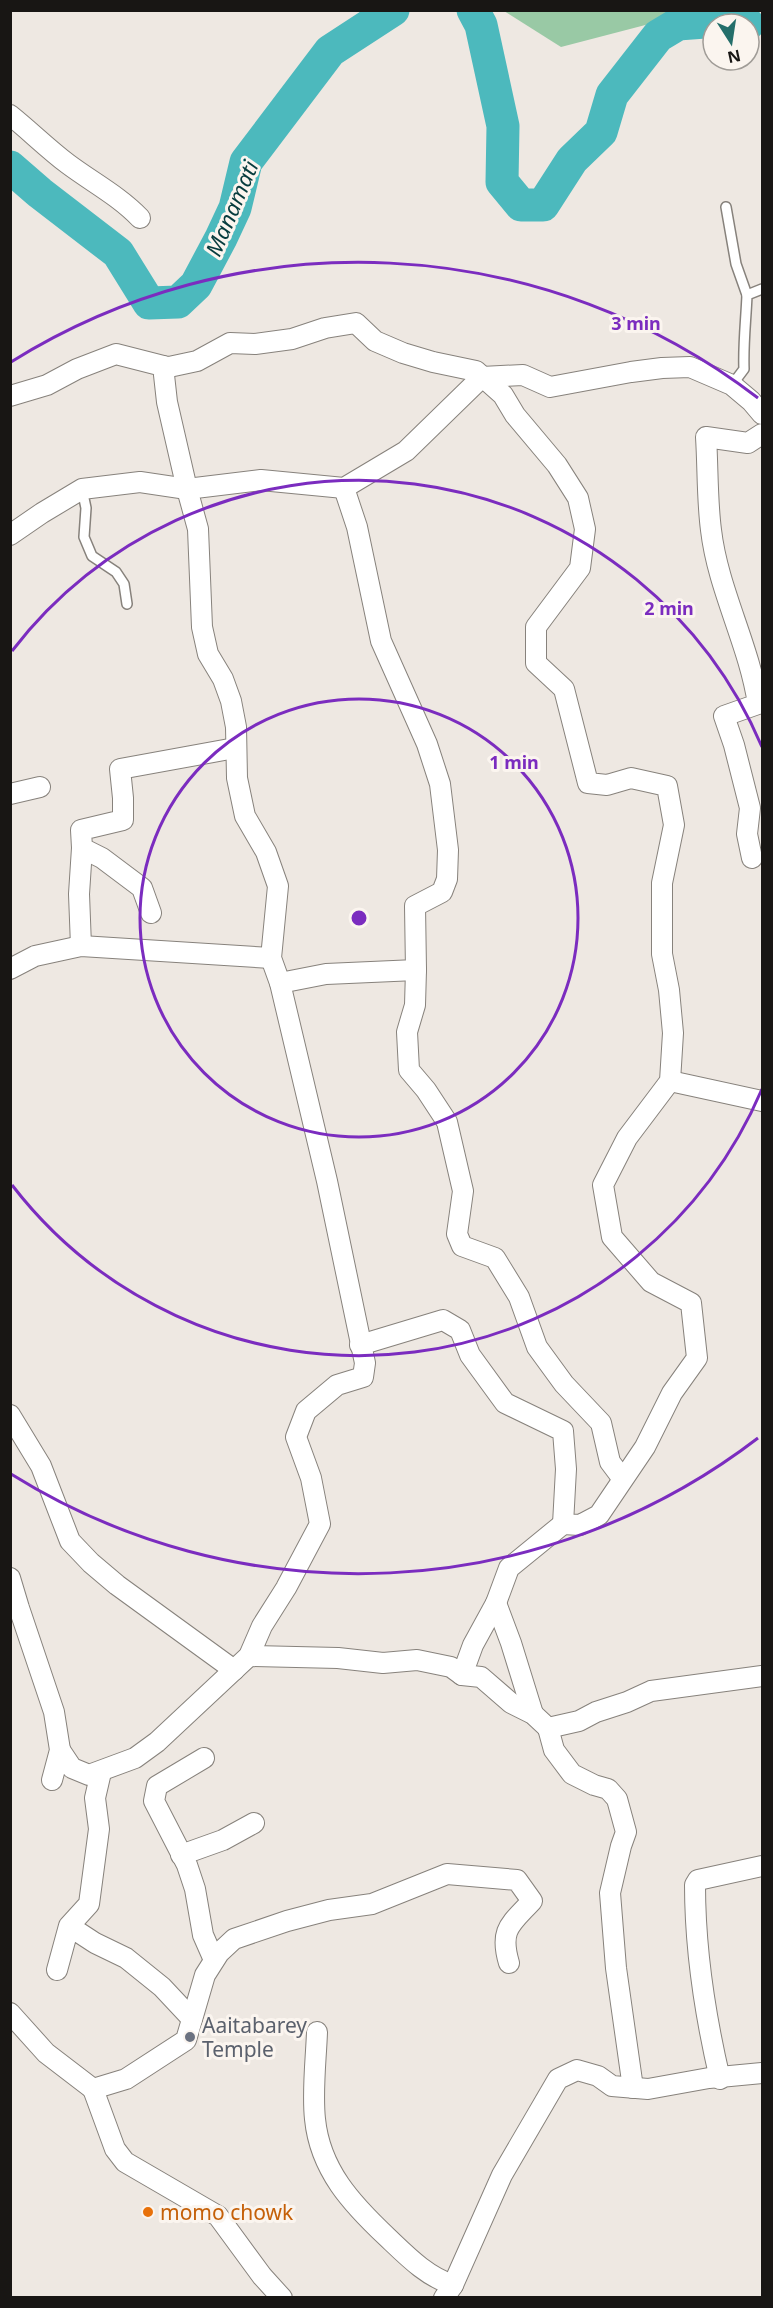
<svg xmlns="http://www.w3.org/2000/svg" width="773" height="2308" font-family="'Noto Sans',sans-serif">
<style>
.green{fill:#99c9a5}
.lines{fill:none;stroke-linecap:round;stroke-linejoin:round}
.river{stroke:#4cb9bd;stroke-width:33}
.service-casing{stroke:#87827c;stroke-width:12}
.minor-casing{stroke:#87827c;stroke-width:22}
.service{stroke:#fff;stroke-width:9}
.minor{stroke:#fff;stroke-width:20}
.ring{fill:none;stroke:#7b2cbf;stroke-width:3}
.worship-dot{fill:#6b7280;stroke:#fbf5ef;stroke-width:2}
.food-dot{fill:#e8710a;stroke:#fbf5ef;stroke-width:2}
.labels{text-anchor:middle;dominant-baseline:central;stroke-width:6;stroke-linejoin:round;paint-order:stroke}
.worship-label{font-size:21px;fill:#5b616d;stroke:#fbf5ef;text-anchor:start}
.food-label{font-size:21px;fill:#c56008;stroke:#fbf5ef;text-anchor:start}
.water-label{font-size:22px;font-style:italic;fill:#073c3e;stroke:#fbf5ef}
.centre{fill:#7b2cbf;stroke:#fbf5ef;stroke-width:3}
.ring-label{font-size:18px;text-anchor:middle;font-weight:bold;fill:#7b2cbf;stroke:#fbf5ef;stroke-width:6;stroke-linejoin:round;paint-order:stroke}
</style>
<rect width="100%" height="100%" fill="#eee8e2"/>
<!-- green -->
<polygon class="green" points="504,11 693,11 653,23 561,47"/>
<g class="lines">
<!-- river -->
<g class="river">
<polyline points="473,10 481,25 503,126 502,182 521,205 543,205 572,160 601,132 612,95 658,36 678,24 705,22 748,24"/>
<polyline points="10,167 40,193 118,253 149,303 178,302 196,285 221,238 235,208 246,162 330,51 393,10"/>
</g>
<!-- service casing -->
<g class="service-casing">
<g id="service">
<polyline points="726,207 736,264 747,295"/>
<path d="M732 385 744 369C743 344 746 320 747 295L762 289"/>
<polyline points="82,489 86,508 84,537 92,556 116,572 124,584 127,604"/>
</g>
</g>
<!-- minor casing -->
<g class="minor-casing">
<g id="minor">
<path d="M10 115C30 131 48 149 68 164 92 182 119 196 140 218"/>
<polyline points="163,366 169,367 197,361 230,343 255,344 292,339 325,328 356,323 375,341 403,353 433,362 476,371 503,395 515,415 557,465 578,498 585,529 580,568 536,627 536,663 564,689 588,783 607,785 631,778 667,786 674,825 662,883 662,954 669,990 673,1033 670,1081 627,1138 603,1185 612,1237 651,1282 691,1303 697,1358 672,1393 645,1447 599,1515 580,1525 563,1524 566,1469 563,1431 505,1403 470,1355 460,1330 443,1320 360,1345"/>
<polyline points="10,396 47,385 77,369 116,354 163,366 167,402 187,489 198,529 202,627 208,654 223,679 231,701 236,727 237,778 245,816 266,852 278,886 271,958 280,983 327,1181 365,1363 363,1377 337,1385 306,1411 296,1437 311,1478 320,1524 286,1588 262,1626 249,1656 157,1742 135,1758 89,1775 72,1768 60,1750"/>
<polyline points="10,535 42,513 82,489 140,482 187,489 261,480 344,488 406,451 482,377 523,375 550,387 631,372 662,368 690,367 732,385 751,401 762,414"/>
<polyline points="10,794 40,787"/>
<path d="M752 858 747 834 750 808 734 745 724 716 758 704C749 644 718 590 711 530 707 499 708 468 706 437L748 443 762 434"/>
<polyline points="151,913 142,888 102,858 82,848 81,830 123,820 123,798 120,769 235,748"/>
<polyline points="81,946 79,894 82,848"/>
<polyline points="10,969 35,956 81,946 271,958"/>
<polyline points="416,970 415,1005 407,1032 409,1070 426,1090 447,1122 463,1191 457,1234 462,1246 495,1258 519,1297 537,1347 564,1384 601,1423 610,1462 622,1478"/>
<polyline points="280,983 326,974 416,970 415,906 442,892 447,879 448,850 440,784 427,744 381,641 357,527 344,488"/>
<polyline points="670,1081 762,1101"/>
<polyline points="10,1415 41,1466 70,1541 91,1563 117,1585 234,1670"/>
<polyline points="10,1578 19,1608 54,1712 60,1750 52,1780"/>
<polyline points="496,1603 511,1643 533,1714"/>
<polyline points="249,1656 338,1658 383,1663 417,1660 451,1667 462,1675 481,1677 511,1703 533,1714 548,1728 579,1721 596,1712 627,1702 651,1691 762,1676"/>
<polyline points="462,1675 473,1645 496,1603 509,1568 563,1524"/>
<polyline points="548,1728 554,1750 572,1774 594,1785 608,1789 617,1799 626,1832 621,1846 610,1893 616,1968 633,2088"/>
<polyline points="204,1758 157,1786 154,1801 187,1865 195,1889 203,1935 214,1960"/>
<polyline points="101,1772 95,1798 99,1829 89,1904 69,1926 57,1970 69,1926 95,1943 126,1958 162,1987 192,2019"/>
<polyline points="181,1855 223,1840 254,1823"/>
<path d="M10 2013 46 2053 93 2089 126 2079 186 2040 205 1975 219 1953 234 1939 287 1921 329 1910 372 1904 447 1874 517 1880 532 1901C511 1924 499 1929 509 1963"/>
<path d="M317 2032C316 2060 312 2091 315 2119 320 2170 352 2204 387 2237 407 2256 426 2276 453 2285"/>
<path d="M720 2079C705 2015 695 1951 695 1885L698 1880 762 1866"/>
<polyline points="93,2089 115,2149 125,2162 218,2216 262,2276 282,2298"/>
<polyline points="444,2298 453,2285 502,2175 558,2079 577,2070 598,2076 612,2086 648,2089 709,2078 762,2073"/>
</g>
</g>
<!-- service -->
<use href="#service" class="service"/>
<!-- minor -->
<use href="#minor" class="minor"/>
</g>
<!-- distance rings -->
<g class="ring">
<circle cx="359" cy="918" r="219"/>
<path d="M762 1089A438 438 0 0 1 12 1185M12 651A438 438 0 0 1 762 747"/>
<path d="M758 1438A656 656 0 0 1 11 1474M11 362A656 656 0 0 1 758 398"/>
</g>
<!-- markers -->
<circle class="worship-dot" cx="190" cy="2037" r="6"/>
<circle class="food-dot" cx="148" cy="2212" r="6"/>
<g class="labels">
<!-- worship labels -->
<g class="worship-label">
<text x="202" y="2025">Aaitabarey<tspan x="202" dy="24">Temple</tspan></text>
</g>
<!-- food labels -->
<g class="food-label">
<text x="160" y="2212">momo chowk</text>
</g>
<!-- water labels -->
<g class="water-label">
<text transform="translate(231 208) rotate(-67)">Manamati</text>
</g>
</g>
<circle cx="359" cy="918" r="9" class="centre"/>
<g class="ring-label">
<text x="636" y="330">3 min</text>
<text x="669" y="615">2 min</text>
<text x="514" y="769">1 min</text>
</g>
<!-- border -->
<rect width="773" height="2308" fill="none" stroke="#181614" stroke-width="24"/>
<!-- north arrow -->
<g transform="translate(731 42) rotate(168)"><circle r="28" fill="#fbf5ef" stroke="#a09c97" stroke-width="1.5"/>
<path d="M0-4.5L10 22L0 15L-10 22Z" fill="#246e6a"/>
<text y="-9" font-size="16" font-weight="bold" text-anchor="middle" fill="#181614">N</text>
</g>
</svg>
